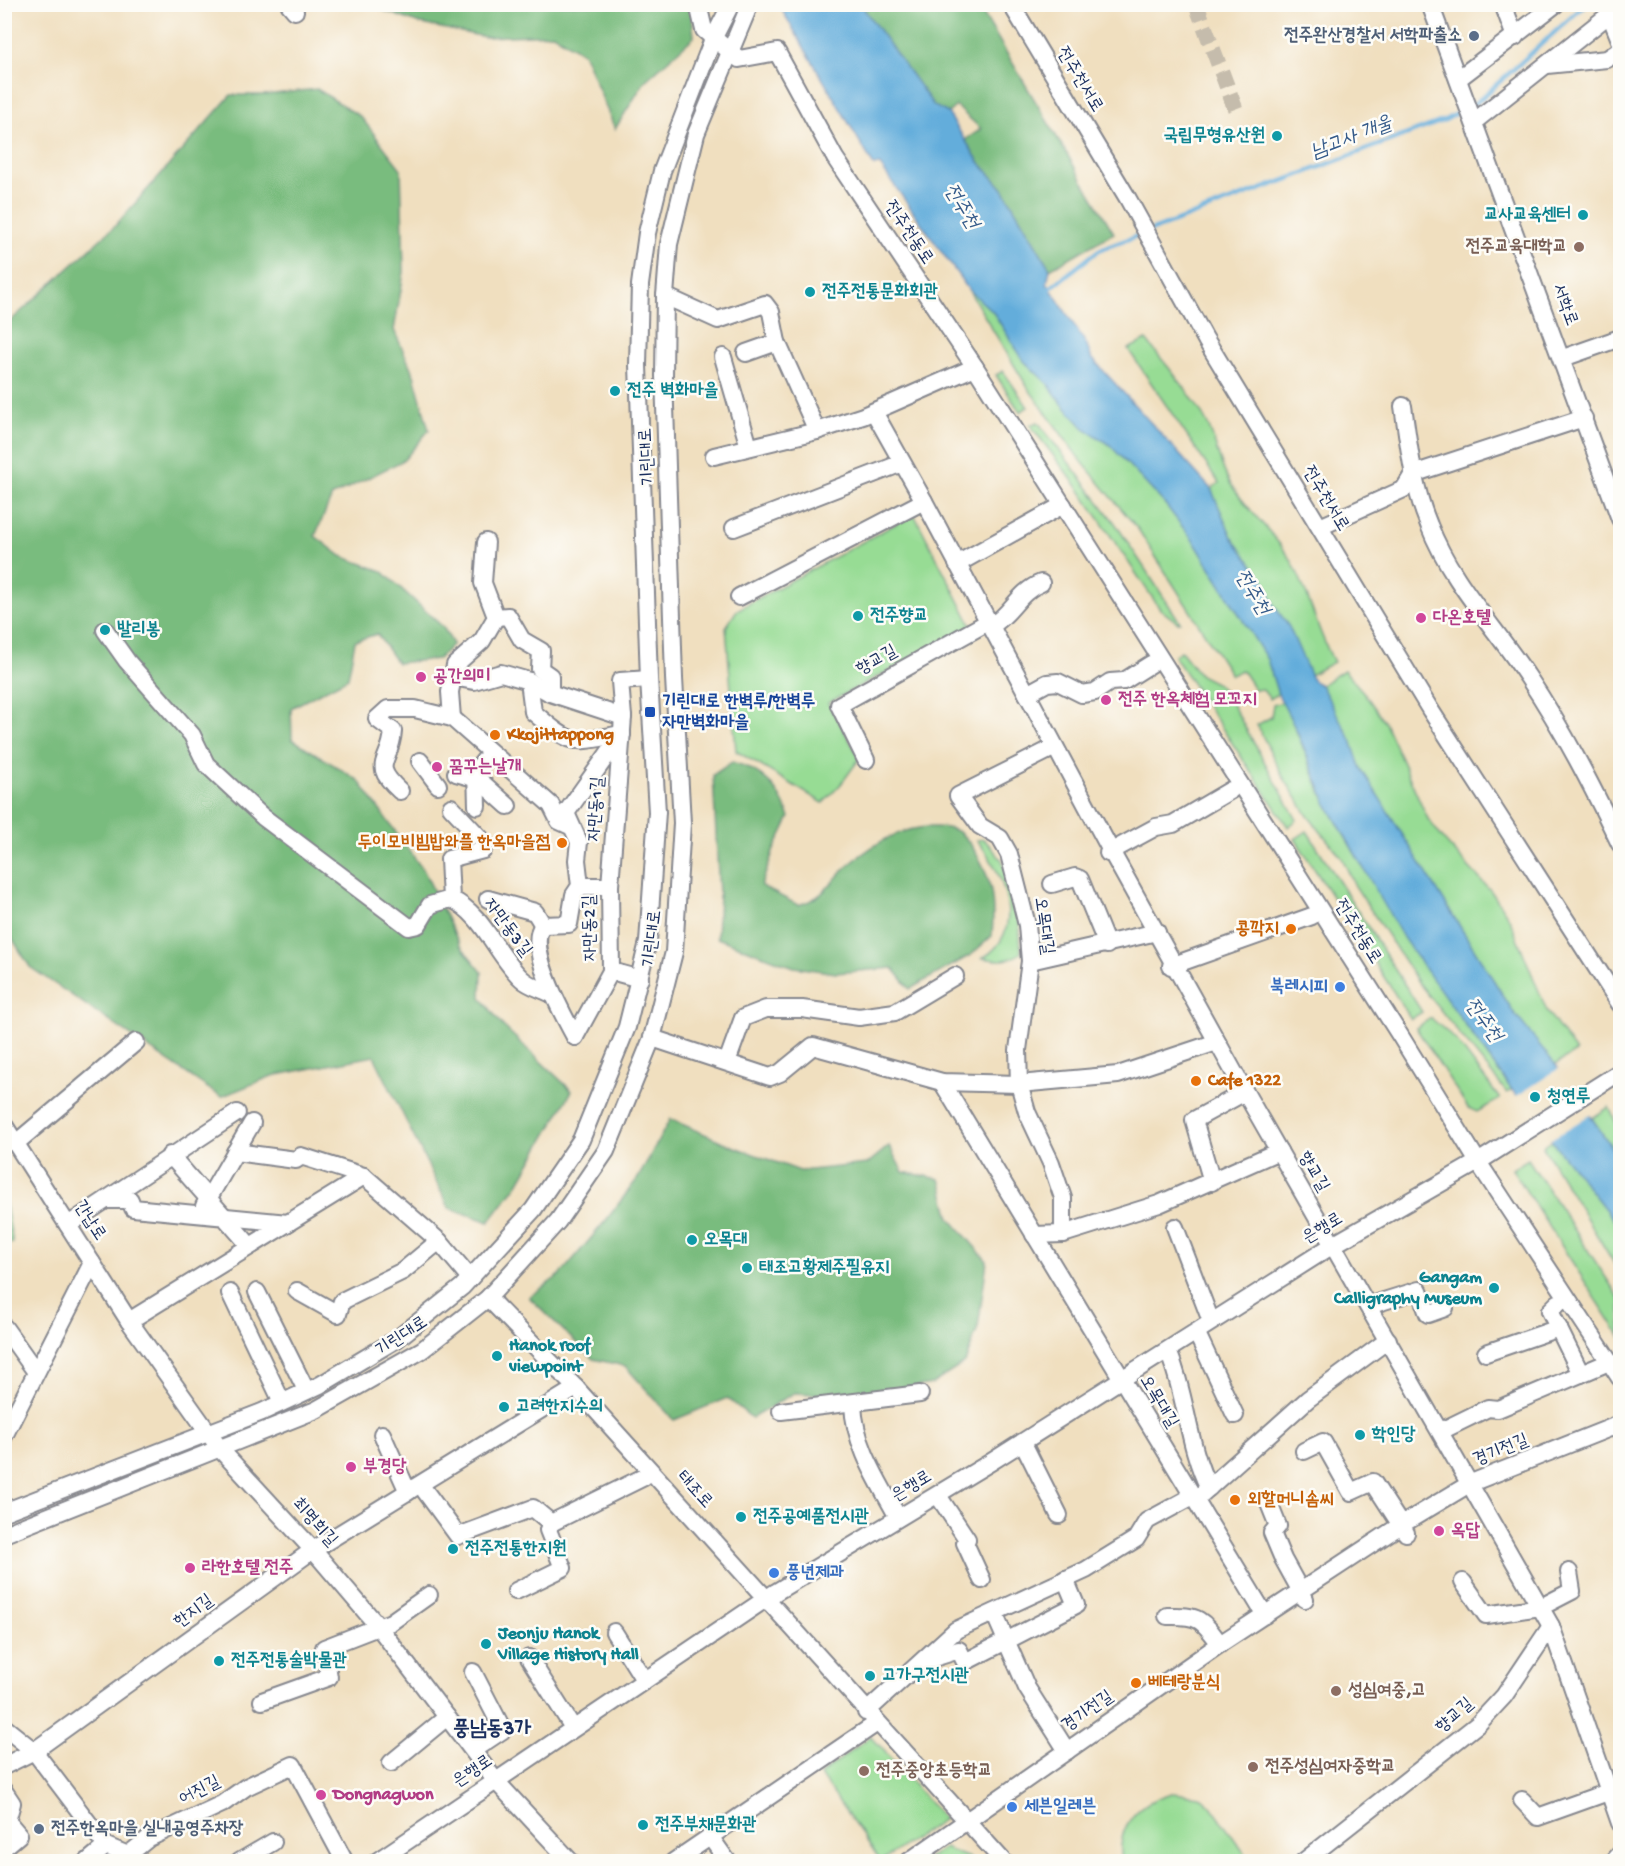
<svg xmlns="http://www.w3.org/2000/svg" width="1625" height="1866" font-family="'Gochi Hand','Poor Story',sans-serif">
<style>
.green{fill:#97dc94;stroke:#598679;stroke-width:1.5}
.forest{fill:#79bc7e;stroke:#4a766e;stroke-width:1.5}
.water{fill:#64addb;stroke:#406e9c;stroke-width:1.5}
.pier{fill:#f0dfbf}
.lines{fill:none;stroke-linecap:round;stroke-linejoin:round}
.stream{stroke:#64addb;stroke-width:4.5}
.minor-tunnel{stroke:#c5bcac;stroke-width:16;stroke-dasharray:16 8;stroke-linecap:butt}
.minor-casing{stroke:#86878e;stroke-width:20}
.minor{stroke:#fff;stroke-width:16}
.service-dot{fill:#5c6f8a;stroke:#fdfcf7;stroke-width:2}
.culture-dot{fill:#0f9aa8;stroke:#fdfcf7;stroke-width:2}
.education-dot{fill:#8d6e63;stroke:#fdfcf7;stroke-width:2}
.hotel-dot{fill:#d1479c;stroke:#fdfcf7;stroke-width:2}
.transit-dot{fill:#1a4fb4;stroke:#fdfcf7;stroke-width:2}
.food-dot{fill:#e8710a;stroke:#fdfcf7;stroke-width:2}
.shop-dot{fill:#3f7fe0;stroke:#fdfcf7;stroke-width:2}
.labels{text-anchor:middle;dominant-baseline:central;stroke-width:5;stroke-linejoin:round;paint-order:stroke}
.service-label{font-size:18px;font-weight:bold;fill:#4e5e75;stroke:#fdfcf7;text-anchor:end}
.street-label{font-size:18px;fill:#1b2f5e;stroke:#fdfcf7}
.culture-label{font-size:18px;font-weight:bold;fill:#0d838f;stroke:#fdfcf7;text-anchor:start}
.education-label{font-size:18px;font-weight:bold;fill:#785e54;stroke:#fdfcf7;text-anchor:start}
.hotel-label{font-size:18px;font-weight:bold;fill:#b23c85;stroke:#fdfcf7;text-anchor:start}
.transit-label{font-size:18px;font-weight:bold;fill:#164399;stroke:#fdfcf7;text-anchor:start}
.food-label{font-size:18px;font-weight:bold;fill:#c56008;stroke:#fdfcf7;text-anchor:start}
.shop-label{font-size:18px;font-weight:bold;fill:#366cbe;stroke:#fdfcf7;text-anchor:start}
.water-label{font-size:20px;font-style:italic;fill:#355b8a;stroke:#fdfcf7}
.quarter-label{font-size:21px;font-weight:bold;fill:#1b2f5e;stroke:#fdfcf7}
</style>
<rect width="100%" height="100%" fill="#fdfcf7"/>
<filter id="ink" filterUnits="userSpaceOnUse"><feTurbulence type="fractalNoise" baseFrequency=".0167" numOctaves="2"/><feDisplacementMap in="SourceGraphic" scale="12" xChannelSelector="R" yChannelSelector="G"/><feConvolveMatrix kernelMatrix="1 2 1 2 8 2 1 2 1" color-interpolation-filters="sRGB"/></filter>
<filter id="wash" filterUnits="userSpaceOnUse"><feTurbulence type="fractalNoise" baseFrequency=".008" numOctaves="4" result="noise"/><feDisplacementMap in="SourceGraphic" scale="24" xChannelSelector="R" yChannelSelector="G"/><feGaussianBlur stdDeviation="1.35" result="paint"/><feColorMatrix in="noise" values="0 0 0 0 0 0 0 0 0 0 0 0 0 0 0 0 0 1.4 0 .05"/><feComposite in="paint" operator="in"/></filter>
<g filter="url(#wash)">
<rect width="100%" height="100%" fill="#f0dfbf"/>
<!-- green -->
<g class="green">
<polygon points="968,289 993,312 1024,361 1048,384 1064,406 1084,428 1110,445 1165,504 1195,543 1267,659 1278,694 1270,699 1262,689 1255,690 1242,670 1231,675 1138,529 1078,457 1028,388"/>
<path d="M1146 340C1167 366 1190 391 1206 421 1216 439 1218 462 1229 481 1246 510 1274 532 1291 560 1309 592 1316 629 1334 662L1310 675 1289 627 1274 605 1265 582 1232 537 1211 489 1219 483 1128 349Z"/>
<polygon points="1003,371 1028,407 1020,412 996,375"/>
<polygon points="1038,422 1115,523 1180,622 1177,622 1160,609 1079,489 1030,425"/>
<polygon points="914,514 972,626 828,703 860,758 841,784 823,803 736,751 726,627 737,610"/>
<polygon points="1181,651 1200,675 1218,684 1227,695 1297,820 1288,827 1174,656"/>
<polygon points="1344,670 1365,694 1385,723 1428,819 1444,840 1491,891 1509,918 1547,1011 1576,1052 1555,1065 1514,1013 1360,767 1351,740 1321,685"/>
<path d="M1282 702C1302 736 1311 776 1330 810 1384 909 1446 1000 1512 1090L1507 1093 1418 982 1355 886 1342 858 1308 816 1282 775 1257 725 1271 717 1273 705Z"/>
<polygon points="1307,831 1422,1012 1411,1019 1295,839"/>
<path d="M984 839 1002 860 1019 915 1021 953C1008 962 998 961 983 958 1028 930 1003 873 977 840Z"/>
<polygon points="1431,1018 1455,1039 1500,1099 1477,1112 1468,1108 1416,1028"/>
<polygon points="1609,1107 1620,1132 1620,1160 1592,1118"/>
<polygon points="1552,1141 1620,1228 1620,1273 1543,1147"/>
<polygon points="1528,1159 1620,1299 1620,1336 1512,1169"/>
<polygon points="4,1195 13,1243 5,1244 4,1244"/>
<polygon points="871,1736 944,1819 881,1861 820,1775"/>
<path d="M1172 1793 1200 1796 1211 1806 1250 1861H1122C1116 1826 1138 1802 1172 1793Z"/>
<polygon points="944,1848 969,1858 972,1861 925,1861"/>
</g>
<!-- forest -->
<g class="forest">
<polygon points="369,5 691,5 694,37 645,81 615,129 584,54 553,34 485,37 417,23"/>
<polygon points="861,5 978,5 1114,233 1050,269 1003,189 979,162 965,140 981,129 956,106 948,113 934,106"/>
<polygon points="317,89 361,117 401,169 404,272 394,330 414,375 429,430 404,460 332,496 315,536 341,556 382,571 443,627 453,644 438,659 397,663 377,634 355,641 348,678 291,708 292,739 358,780 424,871 460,945 482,972 481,997 502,1025 572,1091 518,1184 489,1222 449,1208 374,1056 272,1076 221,1097 30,967 5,927 5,326 115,226 231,95 265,95"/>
<path d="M732 762C765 771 777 787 790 817L773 852 761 886 798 905C827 897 829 882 850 864 873 844 902 827 932 827 951 827 960 829 971 845 992 876 995 899 992 936L971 955 910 989 893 968 836 973 794 967 717 938 719 895 713 775Z"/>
<polygon points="670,1119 737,1148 800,1171 867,1164 889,1146 903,1172 940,1179 950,1218 987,1261 978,1327 965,1363 932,1384 861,1396 794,1393 752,1418 727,1398 674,1420 625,1366 593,1359 529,1297 560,1275 607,1219 638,1178"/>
</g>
<!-- water -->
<polygon class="water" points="779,5 861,5 934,106 948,113 979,162 1003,189 1050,269 1047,283 1087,345 1091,357 1211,489 1232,537 1265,582 1274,605 1289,627 1313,681 1321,685 1351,740 1360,767 1514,1013 1558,1068 1620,1160 1620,1228 1512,1090 1404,939 1327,804 1296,729 1278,694 1267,659 1195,543 1165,504 1110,445 1084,428 1064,406 1048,384 1024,361 993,312 968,289 880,165 874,166"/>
<!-- pier -->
<polygon class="pier" points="1561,1067 1593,1113 1548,1141 1514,1098"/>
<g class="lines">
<!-- stream -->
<g class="stream">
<polyline points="1150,231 1445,120 1477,102 1586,4"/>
<polyline points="1045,292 1099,250 1142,234"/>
</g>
</g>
</g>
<g filter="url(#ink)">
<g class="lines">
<!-- minor-tunnel -->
<polyline class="minor-tunnel" points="1196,4 1238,116"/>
<!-- minor casing -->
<g class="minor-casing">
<g id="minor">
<polyline points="289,4 295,11"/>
<polyline points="698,4 704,30 739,59 777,52 835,158 975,367 1401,1037 1478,1162 1620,1378"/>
<polyline points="1011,4 1127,197 1206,340 1431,711 1620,1004"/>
<polyline points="1430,4 1620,519"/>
<polyline points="1503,4 1515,37"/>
<polyline points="1606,5 1620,40"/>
<polyline points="1547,65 1607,59 1620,50"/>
<polyline points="1458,79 1556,4"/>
<polyline points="1475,121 1620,6"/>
<polyline points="665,296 718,320 765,304 771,312 777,342 817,431"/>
<polyline points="746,353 777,342"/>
<polyline points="723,357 749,447"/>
<polyline points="1563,358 1620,338"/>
<path d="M1403 406C1409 446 1413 487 1429 525 1451 582 1495 627 1528 677 1564 731 1592 786 1620 844"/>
<polyline points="874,412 924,501"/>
<polyline points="714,456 817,431 863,416 975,367"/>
<polyline points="1320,527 1404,489 1413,474 1584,418"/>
<polyline points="734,528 902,463"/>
<polyline points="957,564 1063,505"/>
<polyline points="739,597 924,501 1111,851 1245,1092 1551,1626 1620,1823"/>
<polyline points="496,617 508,616 522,640 541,651 540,669 550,676 550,693"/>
<path d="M991 626C1012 614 1018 592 1041 583"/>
<polyline points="105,630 127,661 192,735 206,764 263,817 409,927 418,925 430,905 451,899"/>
<polyline points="453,677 455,665 482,641 496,617 483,583 486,542"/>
<path d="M529 681 533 712C574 747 570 743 622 734"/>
<polyline points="1027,694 1047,683 1058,682 1082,694 1095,692 1110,682 1124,681 1151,664"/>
<polyline points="452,718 450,692 453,677 474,681 501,673 529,681 550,693 623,717"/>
<polyline points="1055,747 958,796 980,826 1000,838 1009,854 1027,925 1030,961 1018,1050 1019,1084 1027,1112 1051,1163 1063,1198 1063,1234"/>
<polyline points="866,760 839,705 988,622"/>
<polyline points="420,761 438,785"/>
<polyline points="456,773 478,779 508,806"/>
<path d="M400 791C369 763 391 763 393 731L377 719 388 709H415L452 718 551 805 559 821 570 826"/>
<polyline points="477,806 476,771 490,753"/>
<polyline points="451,807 484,842 483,850 449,859 451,899"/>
<polyline points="1108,853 1156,827 1173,824 1231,790"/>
<polyline points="1052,884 1075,877 1080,879 1107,945"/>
<polyline points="580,886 610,886"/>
<path d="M451 899C484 914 496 955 522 979 529 986 542 989 552 994"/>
<polyline points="488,899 535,912 543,925"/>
<polyline points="543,925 569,924 574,895 580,886 577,860 579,842 566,813 622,734"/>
<path d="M543 925C525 946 563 1015 575 1037"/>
<polyline points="1030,961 1157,932"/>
<polyline points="1171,966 1312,916"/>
<polyline points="640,979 611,971 610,886 623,717 620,681 649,679"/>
<polyline points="575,1037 611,971"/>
<polyline points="652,1038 770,1077 780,1073 813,1046 942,1082 1019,1084 1118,1075 1217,1042"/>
<polyline points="727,1062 743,1018 766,1009 802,1009 859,1017 895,1012 955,976"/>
<polyline points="942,1082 1265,1615"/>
<polyline points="4,1125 129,1321 220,1449 313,1550 377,1625 495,1780 571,1862"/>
<polyline points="16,1143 136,1042"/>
<polyline points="235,1152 296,1160 301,1156 364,1176 439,1241 470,1278"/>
<polyline points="170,1155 250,1246"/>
<polyline points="1212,1182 1194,1120 1245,1092"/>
<polyline points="106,1200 130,1200 133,1208 288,1223"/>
<polyline points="204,1206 252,1123"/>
<polyline points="68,1225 237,1113"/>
<polyline points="1175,1227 1209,1316"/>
<polyline points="1034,1235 1063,1234 1159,1204 1279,1151"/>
<polyline points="297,1291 338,1314 342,1301 403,1271 439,1241"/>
<polyline points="257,1292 306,1390"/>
<polyline points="230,1293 282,1402"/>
<polyline points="488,1298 576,1388 1004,1862"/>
<polyline points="1558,1303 1550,1311 1581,1374"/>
<polyline points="1368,1306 1419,1290 1428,1314 1445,1308"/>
<polyline points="129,1321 364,1176"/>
<polyline points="4,1327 36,1372"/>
<polyline points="1199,1338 1235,1415"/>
<polyline points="1486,1353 1559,1328"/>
<path d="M1170 1356C1187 1399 1188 1447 1209 1488"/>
<path d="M853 1404C854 1442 875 1476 894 1510"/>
<polyline points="781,1411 920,1394"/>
<polyline points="1441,1431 1488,1408 1498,1409 1602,1365"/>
<polyline points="382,1434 408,1492"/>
<polyline points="4,1436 92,1263"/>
<polyline points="1025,1447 1059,1515"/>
<polyline points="1304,1451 1323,1442 1351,1492 1373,1482 1406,1533"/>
<polyline points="425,1491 458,1536 533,1508 551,1523 644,1477"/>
<polyline points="941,1500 967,1539 965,1543 982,1580"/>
<polyline points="1195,1500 1308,1399 1388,1340"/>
<polyline points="1268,1501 1278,1526 1272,1533 1283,1559 1305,1599"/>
<polyline points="4,1512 262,1412 320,1385 397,1339 462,1287 533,1210 581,1140 627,1027 648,942 657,812 649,679 638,365 640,285 647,233 662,171 713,39 731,4"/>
<polyline points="4,1534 316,1410 422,1350 488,1298 558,1221 606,1151 652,1038 674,952 682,823 674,678 664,376 665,296 669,244 696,134 750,4"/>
<polyline points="1463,1582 1486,1615 1541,1607 1572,1591 1569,1572"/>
<polyline points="516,1591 563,1568 548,1530 551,1523"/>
<polyline points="994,1613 1027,1688 1067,1751"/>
<path d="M1167 1616C1199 1615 1202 1619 1220 1644"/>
<polyline points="614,1632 641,1675"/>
<polyline points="529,1658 570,1723"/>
<polyline points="924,1661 959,1650 965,1662 1076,1605 1065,1579"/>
<polyline points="473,1672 503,1730 473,1750"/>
<polyline points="262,1701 329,1677 324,1648 391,1622 429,1595"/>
<polyline points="866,1712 956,1630 1086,1570 1136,1539 1147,1521 1193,1496"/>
<polyline points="4,1727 34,1751 106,1846 128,1855 133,1862"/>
<polyline points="391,1763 447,1717"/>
<polyline points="4,1766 34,1751 313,1550 576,1388"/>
<polyline points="4,1791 12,1803 7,1821 19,1835 6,1846"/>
<polyline points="1522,1800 1538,1817 1608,1792"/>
<polyline points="711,1838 728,1862"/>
<polyline points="128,1855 149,1838 222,1804 246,1787 293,1765 345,1862"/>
<polyline points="87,1862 106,1846"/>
<polyline points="239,1862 273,1842"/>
<polyline points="376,1862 776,1592 991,1462 1333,1245 1478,1162 1620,1072"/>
<polyline points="673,1862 877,1723"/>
<polyline points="908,1862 1220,1644 1401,1525 1471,1483 1620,1424"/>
<polyline points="1303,1862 1478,1724 1504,1696 1551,1626"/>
<polyline points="1613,1862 1620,1854"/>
</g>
</g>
<!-- minor -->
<use href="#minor" class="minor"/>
</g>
</g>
<!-- markers -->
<g class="service-dot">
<circle cx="1474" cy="36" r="6"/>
<circle cx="39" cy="1829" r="6"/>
</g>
<g class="culture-dot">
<circle cx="1277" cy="136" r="6"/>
<circle cx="1583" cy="215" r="6"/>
<circle cx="810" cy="292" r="6"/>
<circle cx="615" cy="391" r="6"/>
<circle cx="858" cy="616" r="6"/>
<circle cx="105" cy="630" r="6"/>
<circle cx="1535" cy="1097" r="6"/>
<circle cx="692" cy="1240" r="6"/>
<circle cx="747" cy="1268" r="6"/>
<circle cx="1494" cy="1288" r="6"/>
<circle cx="497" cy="1356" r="6"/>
<circle cx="504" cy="1407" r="6"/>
<circle cx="1360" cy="1435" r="6"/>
<circle cx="741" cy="1517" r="6"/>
<circle cx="453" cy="1549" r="6"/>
<circle cx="486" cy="1644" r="6"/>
<circle cx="219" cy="1661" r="6"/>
<circle cx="870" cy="1676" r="6"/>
<circle cx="643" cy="1825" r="6"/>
</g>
<g class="education-dot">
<circle cx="1579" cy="247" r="6"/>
<circle cx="1336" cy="1691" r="6"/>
<circle cx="1253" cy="1767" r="6"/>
<circle cx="864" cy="1771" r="6"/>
</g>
<g class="hotel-dot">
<circle cx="1421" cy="618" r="6"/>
<circle cx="421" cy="677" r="6"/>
<circle cx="1106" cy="700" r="6"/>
<circle cx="437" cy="767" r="6"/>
<circle cx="351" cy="1467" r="6"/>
<circle cx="1439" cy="1531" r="6"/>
<circle cx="190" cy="1568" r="6"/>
<circle cx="321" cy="1795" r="6"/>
</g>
<rect class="transit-dot" x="644" y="706" width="12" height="12" rx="3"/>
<g class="food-dot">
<circle cx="495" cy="735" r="6"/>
<circle cx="562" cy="843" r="6"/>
<circle cx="1291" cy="929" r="6"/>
<circle cx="1196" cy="1081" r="6"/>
<circle cx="1235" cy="1500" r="6"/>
<circle cx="1136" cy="1683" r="6"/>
</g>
<g class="shop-dot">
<circle cx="1340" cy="987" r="6"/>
<circle cx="774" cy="1573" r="6"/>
<circle cx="1012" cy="1807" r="6"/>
</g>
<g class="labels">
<!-- service labels -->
<g class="service-label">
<text x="1462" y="36">전주완산경찰서 서학파출소</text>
<text x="51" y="1829" text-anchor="start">전주한옥마을 실내공영주차장</text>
</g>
<!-- street labels -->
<g class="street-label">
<text transform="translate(1079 80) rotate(59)">전주천서로</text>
<text transform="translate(908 233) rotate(56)">전주천동로</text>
<text transform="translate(1564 305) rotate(70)">서학로</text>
<text transform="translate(648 457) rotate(-93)">기린대로</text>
<text transform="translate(1325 499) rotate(59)">전주천서로</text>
<text transform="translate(877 661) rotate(-29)">향교길</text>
<text transform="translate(597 809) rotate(-86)">자만동1길</text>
<text transform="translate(1043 926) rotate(82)">오목대길</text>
<text transform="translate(507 928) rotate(53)">자만동3길</text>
<text transform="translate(591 928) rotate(-91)">자만동2길</text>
<text transform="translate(1357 932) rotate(58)">전주천동로</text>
<text transform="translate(653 939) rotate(-83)">기린대로</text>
<text transform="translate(1313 1172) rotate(60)">향교길</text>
<text transform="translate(89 1221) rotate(57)">간납로</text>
<text transform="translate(1323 1229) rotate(-31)">은행로</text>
<text transform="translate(402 1337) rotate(-33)">기린대로</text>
<text transform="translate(1158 1402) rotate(59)">오목대길</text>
<text transform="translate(1501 1451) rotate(-22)">경기전길</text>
<text transform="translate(912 1487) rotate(-31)">은행로</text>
<text transform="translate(694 1490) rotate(48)">태조로</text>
<text transform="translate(314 1523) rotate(48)">최명희길</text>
<text transform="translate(194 1612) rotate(-36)">한지길</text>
<text transform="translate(1088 1712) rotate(-35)">경기전길</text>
<text transform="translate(1455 1716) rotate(-41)">향교길</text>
<text transform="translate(473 1772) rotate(-34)">은행로</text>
<text transform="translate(200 1791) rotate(-27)">어진길</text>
</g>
<!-- culture labels -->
<g class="culture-label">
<text x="1265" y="136" text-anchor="end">국립무형유산원</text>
<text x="1571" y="215" text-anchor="end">교사교육센터</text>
<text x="822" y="292">전주전통문화회관</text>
<text x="627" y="391">전주 벽화마을</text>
<text x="870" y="616">전주향교</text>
<text x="117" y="630">발리봉</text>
<text x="1547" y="1097">청연루</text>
<text x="704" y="1240">오목대</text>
<text x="759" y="1268">태조고황제주필유지</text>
<text x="1482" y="1278" text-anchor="end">Gangam<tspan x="1482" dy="21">Calligraphy Museum</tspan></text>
<text x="509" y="1346">Hanok roof<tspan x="509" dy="21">viewpoint</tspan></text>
<text x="516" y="1407">고려한지수의</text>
<text x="1372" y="1435">학인당</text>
<text x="753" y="1517">전주공예품전시관</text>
<text x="465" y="1549">전주전통한지원</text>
<text x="498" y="1634">Jeonju Hanok<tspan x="498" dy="21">Village History Hall</tspan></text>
<text x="231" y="1661">전주전통술박물관</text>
<text x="882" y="1676">고가구전시관</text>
<text x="655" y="1825">전주부채문화관</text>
</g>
<!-- education labels -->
<g class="education-label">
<text x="1567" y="247" text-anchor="end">전주교육대학교</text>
<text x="1348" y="1691">성심여중,고</text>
<text x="1265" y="1767">전주성심여자중학교</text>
<text x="876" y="1771">전주중앙초등학교</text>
</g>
<!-- hotel labels -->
<g class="hotel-label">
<text x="1433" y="618">다온호텔</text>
<text x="433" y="677">공간의미</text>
<text x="1118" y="700">전주 한옥체험 모꼬지</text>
<text x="449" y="767">꿈꾸는날개</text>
<text x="363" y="1467">부경당</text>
<text x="1451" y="1531">옥답</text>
<text x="202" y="1568">라한호텔 전주</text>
<text x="333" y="1795">Dongnagwon</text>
</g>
<!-- transit labels -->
<g class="transit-label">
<text x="662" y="702">기린대로 한벽루/한벽루<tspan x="662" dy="21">자만벽화마을</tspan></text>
</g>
<!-- food labels -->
<g class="food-label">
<text x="507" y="735">Kkojittappong</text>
<text x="550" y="843" text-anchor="end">두이모비빔밥와플 한옥마을점</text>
<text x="1279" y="929" text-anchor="end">콩깍지</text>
<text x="1208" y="1081">Cafe 1322</text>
<text x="1247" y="1500">외할머니솜씨</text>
<text x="1148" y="1683">베테랑분식</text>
</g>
<!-- shop labels -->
<g class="shop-label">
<text x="1328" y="987" text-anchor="end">북레시피</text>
<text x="786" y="1573">풍년제과</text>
<text x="1024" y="1807">세븐일레븐</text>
</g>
<!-- water labels -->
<g class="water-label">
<text transform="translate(1352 139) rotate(-21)">남고사 개울</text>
<text transform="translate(960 207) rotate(59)">전주천</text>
<text transform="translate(1251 593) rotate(59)">전주천</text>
<text transform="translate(1482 1021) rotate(54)">전주천</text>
</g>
<!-- quarter labels -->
<g class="quarter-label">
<text x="492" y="1730">풍남동3가</text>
</g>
</g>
<!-- margin -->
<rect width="1625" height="1866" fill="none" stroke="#fdfcf7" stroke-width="24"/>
</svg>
